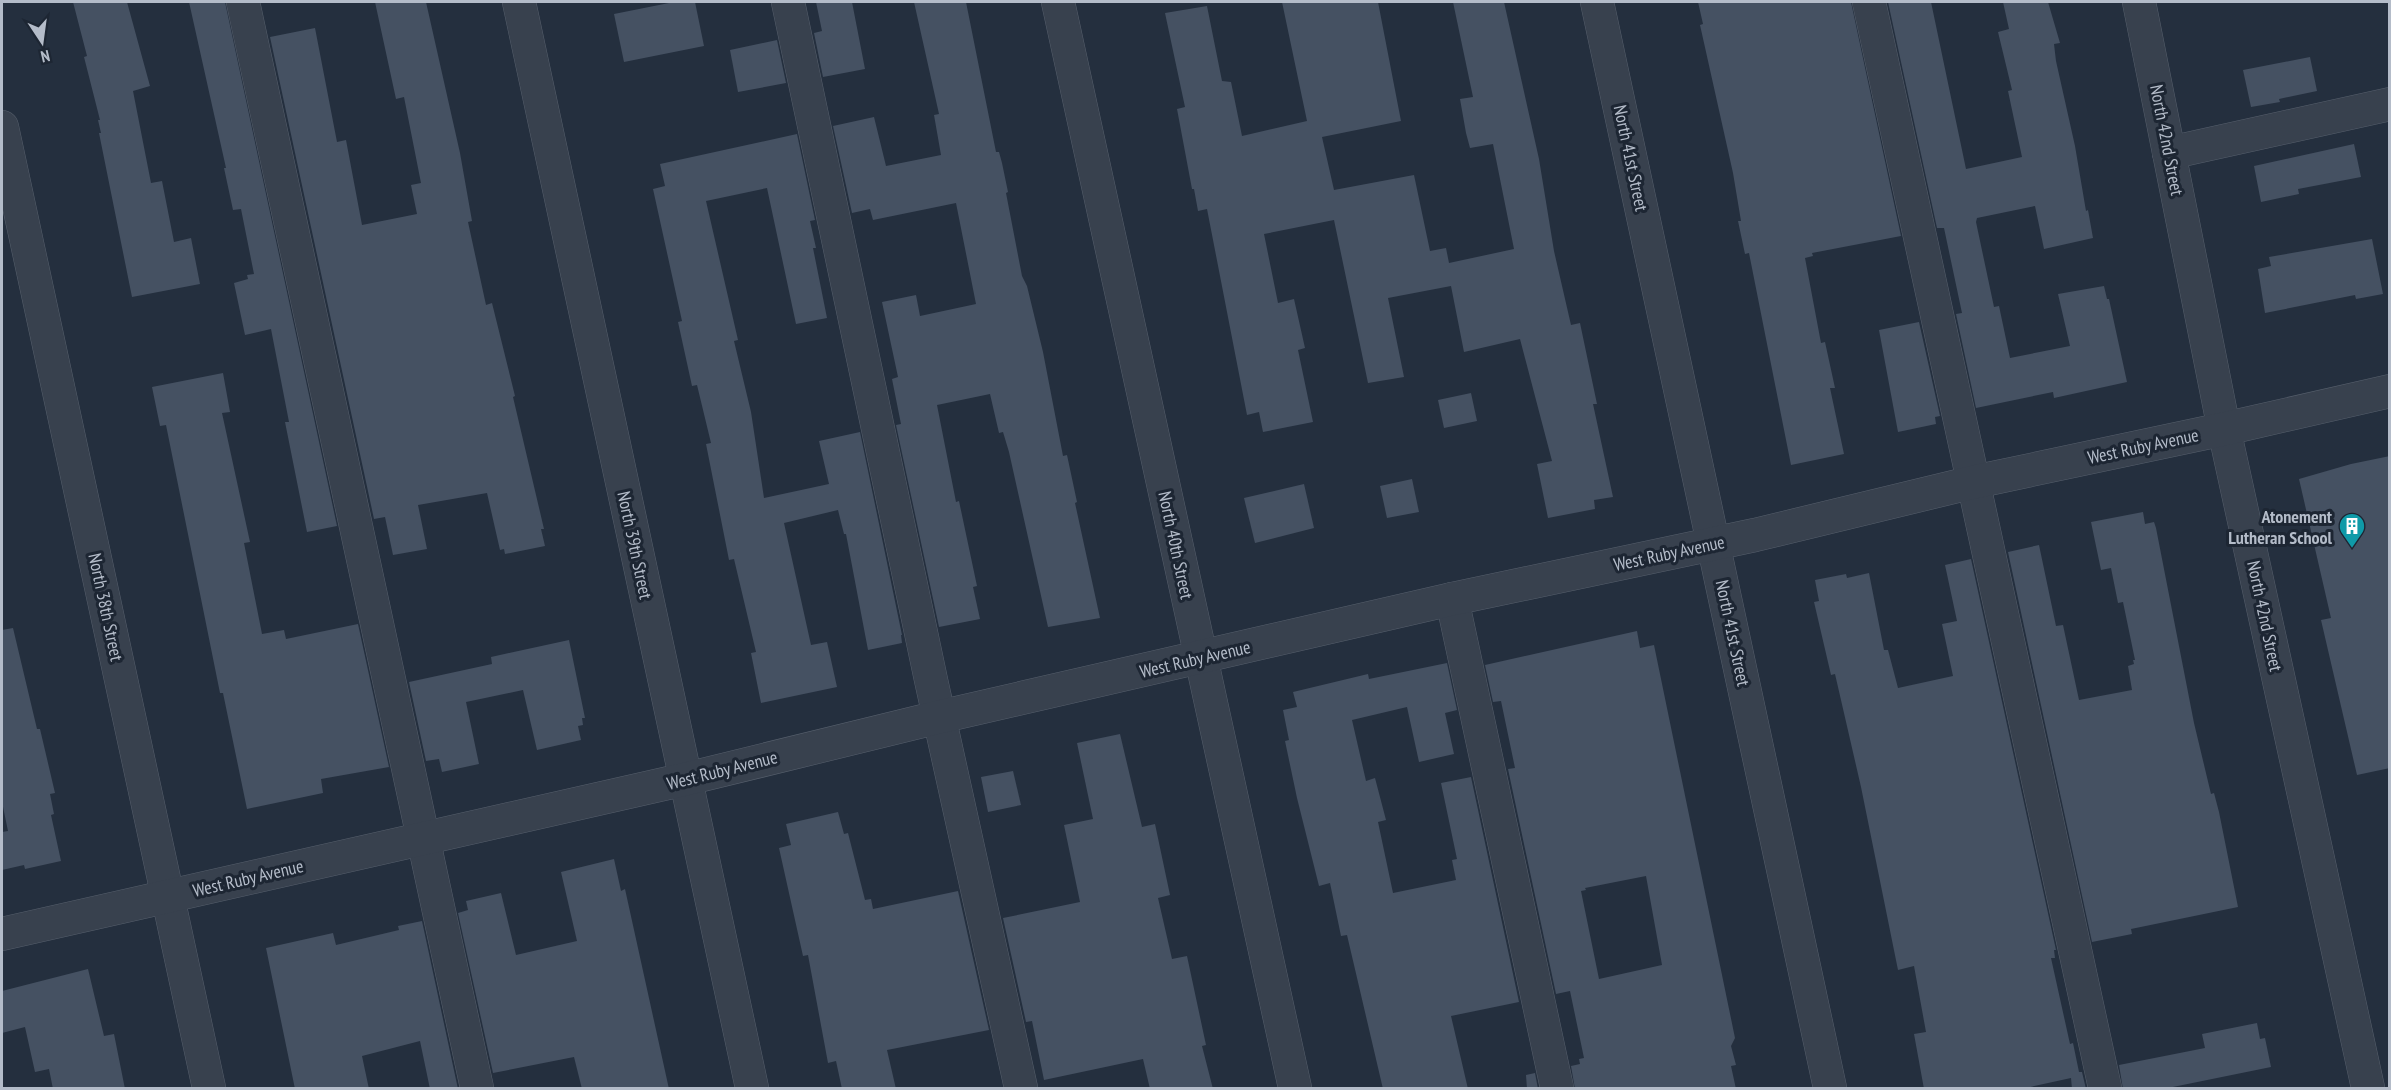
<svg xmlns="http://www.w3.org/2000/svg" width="2391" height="1090" font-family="'PT Sans Narrow',sans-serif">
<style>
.building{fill:#455162;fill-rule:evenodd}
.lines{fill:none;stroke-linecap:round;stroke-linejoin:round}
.minor-casing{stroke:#565f6c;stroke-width:34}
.minor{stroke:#38414e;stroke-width:33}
.labels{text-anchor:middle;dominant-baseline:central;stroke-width:6;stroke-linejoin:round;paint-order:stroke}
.street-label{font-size:18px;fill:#b4bcc9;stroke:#1d2633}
.poi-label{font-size:18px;font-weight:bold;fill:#b4bcc9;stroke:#1d2633;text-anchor:end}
</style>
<rect width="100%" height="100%" fill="#242f3e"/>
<!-- building -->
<g class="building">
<polygon points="73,2 127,2 150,86 133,91 151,183 162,181 174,242 191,238 200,284 132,297 99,133 101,133 98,120 100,120 84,57 87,56"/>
<polygon points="189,2 225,2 337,526 307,532 285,422 289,422 271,329 245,335 234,283 248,279 247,275 254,274 241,209 233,210 224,168 226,168"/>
<polygon points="375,2 426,2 460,153 472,221 468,222 486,305 492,303 515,396 513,397 544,529 541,529 545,546 505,554 504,549 500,550 487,493 418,505 427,549 393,555 385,517 374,519 270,37 315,28 337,142 346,140 362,225 417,214 411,185 421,183 404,97 396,99"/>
<polygon points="674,2 695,2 704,46 624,62 614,14"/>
<polygon points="816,2 852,2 865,69 823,77 814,33 822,31"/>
<polygon points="914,2 966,2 996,152 999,152 1002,163 1008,192 1006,193 1022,276 1027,286 1043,352 1063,456 1067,455 1077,502 1075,503 1100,618 1048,627 1009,452 1003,432 999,433 990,394 937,405 956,502 959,501 977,586 973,587 980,619 939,627 896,425 901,424 892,379 898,377 882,302 916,295 920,316 976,304 956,203 873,220 870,209 852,213 833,126 874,117 886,166 941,155 934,115 939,114"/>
<polygon points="1282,2 1378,2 1401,121 1322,137 1334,190 1414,175 1430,251 1446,248 1449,263 1514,249 1493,144 1470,148 1466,133 1460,99 1473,97 1453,2 1504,2 1539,159 1554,251 1571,325 1580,323 1597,404 1593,404 1613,497 1594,500 1595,509 1548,518 1537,464 1552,461 1520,339 1464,352 1451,286 1388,298 1404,377 1368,383 1334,220 1264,234 1278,303 1294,299 1305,348 1298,350 1313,422 1263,432 1259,412 1247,415 1207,209 1198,211 1194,189 1192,189 1177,109 1185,107 1165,13 1207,6 1222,81 1231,82 1242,136 1307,121"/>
<polygon points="1698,2 1851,2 1901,236 1812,253 1813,256 1805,258 1821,343 1825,342 1835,388 1830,388 1844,454 1791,465 1749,253 1745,254 1738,221 1741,221 1733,173 1700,25 1703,24"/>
<polygon points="1888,2 1931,2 1966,169 2022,157 2008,91 2012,90 1998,32 2009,29 2003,2 2048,2 2060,43 2054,44 2056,61 2075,146 2086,211 2088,210 2093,238 2044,249 2035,206 1977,218 1976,222 1994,307 1999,306 2010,358 2070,346 2058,294 2104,286 2107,299 2109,299 2127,382 2054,398 2053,392 1976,408 1956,314 1962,313 1944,228 1937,228"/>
<polygon points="777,40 786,83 738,92 730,50"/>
<polygon points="2310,57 2317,91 2279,99 2280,102 2251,107 2243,70"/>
<polygon points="797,134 815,220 810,221 816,248 813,248 827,318 796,324 767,188 706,201 738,340 734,341 751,412 764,498 829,484 819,441 860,432 902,635 901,635 902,643 868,650 846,534 844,534 838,510 784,523 811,645 827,642 837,687 761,703 751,653 756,652 734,559 729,560 706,444 711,443 697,385 692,386 678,322 682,321 653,189 665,186 660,164"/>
<polygon points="2354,144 2361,177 2298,189 2299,194 2261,202 2254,166"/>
<polygon points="2372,239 2383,294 2356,299 2355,295 2265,313 2258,269 2271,266 2269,257"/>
<polygon points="1919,322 1940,416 1935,417 1936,424 1898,432 1879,330"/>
<polygon points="223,373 230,412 222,413 250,542 244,543 262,634 284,630 286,639 358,624 389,767 321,779 323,793 247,809 223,693 220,693 166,425 160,426 152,387"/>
<polygon points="1471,393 1477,421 1444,428 1438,400"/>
<polygon points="2390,456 2390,768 2357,775 2321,620 2331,618 2299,479 2351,464"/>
<polygon points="1412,479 1419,512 1387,518 1380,486"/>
<polygon points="1304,484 1314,528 1255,543 1244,498"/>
<polygon points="2143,512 2145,524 2154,522 2156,528 2194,723 2211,794 2214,793 2219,812 2238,907 2131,929 2132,934 2092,942 2008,552 2039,545 2056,626 2063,625 2079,700 2132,690 2128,666 2134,664 2133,660 2135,660 2123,602 2118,603 2111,568 2101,570 2091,522"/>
<polygon points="1971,559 2056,950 2054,950 2055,958 2051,958 2070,1044 2073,1043 2079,1072 2082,1072 2086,1089 2072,1089 2071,1078 2021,1089 1924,1089 1914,1034 1926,1032 1914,966 1898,970 1861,787 1835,674 1831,675 1814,602 1819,601 1815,580 1846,574 1847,578 1869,573 1884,650 1888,650 1898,688 1953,676 1942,624 1957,621 1945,565"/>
<polygon points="13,628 37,729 40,729 55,793 50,794 54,814 51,815 61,861 25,869 24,865 2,870 2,832 8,831 2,802 2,630"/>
<path d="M1637 631 1640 648 1654 645 1735 1038 1731 1046 1736 1065 1731 1066 1736 1089H1575L1571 1066 1580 1064 1579 1059 1584 1058 1570 991 1556 994 1508 769 1515 768 1501 701 1493 702 1485 665ZM1646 876 1662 965 1599 979 1581 891 1586 890 1585 888Z"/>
<polygon points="569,640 585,718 582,718 583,725 578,726 581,740 537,750 523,690 466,702 479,764 442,772 439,759 426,761 409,682 492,664 491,657"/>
<polygon points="1447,663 1457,710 1445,713 1454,754 1419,762 1407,707 1352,720 1366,781 1375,778 1386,820 1378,822 1393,893 1456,880 1452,860 1457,859 1441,783 1471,777 1519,1002 1451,1016 1468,1089 1383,1089 1347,935 1341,936 1330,883 1319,886 1297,798 1285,741 1289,740 1283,710 1297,707 1293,692 1368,674 1369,679"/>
<polygon points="1120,734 1142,827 1155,824 1170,895 1158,898 1172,959 1187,956 1206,1045 1202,1046 1213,1089 1150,1089 1143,1059 1044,1080 1032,1021 1026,1022 1003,918 1080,902 1064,825 1093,819 1077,743"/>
<polygon points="1013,771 1021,805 988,812 981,777"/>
<polygon points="838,812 844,834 848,833 865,900 871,899 873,909 958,891 989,1030 887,1050 896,1089 842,1089 836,1061 828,1063 808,955 803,956 779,848 791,845 786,824"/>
<polygon points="614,859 621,891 625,889 669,1089 582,1089 574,1057 493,1073 458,913 468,910 466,901 501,893 516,955 577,941 561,872"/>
<polygon points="422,921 458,1089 430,1089 420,1041 362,1056 369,1089 295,1089 266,948 333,933 336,945 399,930 398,926"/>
<polygon points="88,969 104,1036 114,1034 125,1089 53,1089 49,1069 35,1072 25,1027 2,1033 2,991"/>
<polygon points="2257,1023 2260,1039 2265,1038 2271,1067 2163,1089 2123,1089 2119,1065 2205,1048 2202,1034"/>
<polygon points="1535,1073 1538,1089 1527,1089 1526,1075"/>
</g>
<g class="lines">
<!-- minor casing -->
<g class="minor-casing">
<g id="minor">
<polyline points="243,2 477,1088"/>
<polyline points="519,2 752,1088"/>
<polyline points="788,2 931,680 1021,1088"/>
<polyline points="1058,2 1295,1088"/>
<polyline points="1597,2 1830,1088"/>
<polyline points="1869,2 2105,1088"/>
<polyline points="2139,2 2224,429 2368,1088"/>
<polyline points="2,127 209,1088"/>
<polyline points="2169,153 2390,104"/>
<polyline points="1452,599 1557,1088"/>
<polyline points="2,934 686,779 939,717 1452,599 1755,535 1974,482 2224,429 2390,391"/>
</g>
</g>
<!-- minor -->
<use href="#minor" class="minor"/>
</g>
<!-- icons -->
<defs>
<g id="building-pin" transform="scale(1.35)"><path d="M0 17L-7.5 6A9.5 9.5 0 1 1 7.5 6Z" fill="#0f9aa8" stroke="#1d2633"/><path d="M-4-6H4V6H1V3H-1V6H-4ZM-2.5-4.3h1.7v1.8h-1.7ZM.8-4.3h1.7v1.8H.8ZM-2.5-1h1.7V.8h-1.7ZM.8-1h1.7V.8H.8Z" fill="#fff"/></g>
</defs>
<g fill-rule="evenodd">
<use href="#building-pin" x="2352" y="526"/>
</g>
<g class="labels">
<!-- street labels -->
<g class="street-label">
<text transform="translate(2167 140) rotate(79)">North 42nd Street</text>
<text transform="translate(1631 158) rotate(78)">North 41st Street</text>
<text transform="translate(2143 446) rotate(-12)">West Ruby Avenue</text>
<text transform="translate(635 545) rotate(78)">North 39th Street</text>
<text transform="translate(1176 545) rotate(78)">North 40th Street</text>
<text transform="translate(1669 553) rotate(-12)">West Ruby Avenue</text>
<text transform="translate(106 607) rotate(78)">North 38th Street</text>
<text transform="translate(2265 616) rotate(78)">North 42nd Street</text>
<text transform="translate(1733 633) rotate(78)">North 41st Street</text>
<text transform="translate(1195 659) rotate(-13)">West Ruby Avenue</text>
<text transform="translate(722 770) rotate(-14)">West Ruby Avenue</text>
<text transform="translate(248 878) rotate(-13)">West Ruby Avenue</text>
</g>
<!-- poi labels -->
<g class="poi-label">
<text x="2332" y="516">Atonement<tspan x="2332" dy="21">Lutheran School</tspan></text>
</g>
</g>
<!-- border -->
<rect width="2391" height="1090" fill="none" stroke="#b4bcc9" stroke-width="6"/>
<!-- north arrow -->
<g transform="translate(42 42) rotate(167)" stroke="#1d2633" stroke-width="4.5" paint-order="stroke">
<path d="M0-4.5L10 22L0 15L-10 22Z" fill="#b4bcc9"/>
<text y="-9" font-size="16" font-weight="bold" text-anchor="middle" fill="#b4bcc9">N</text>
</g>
</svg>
